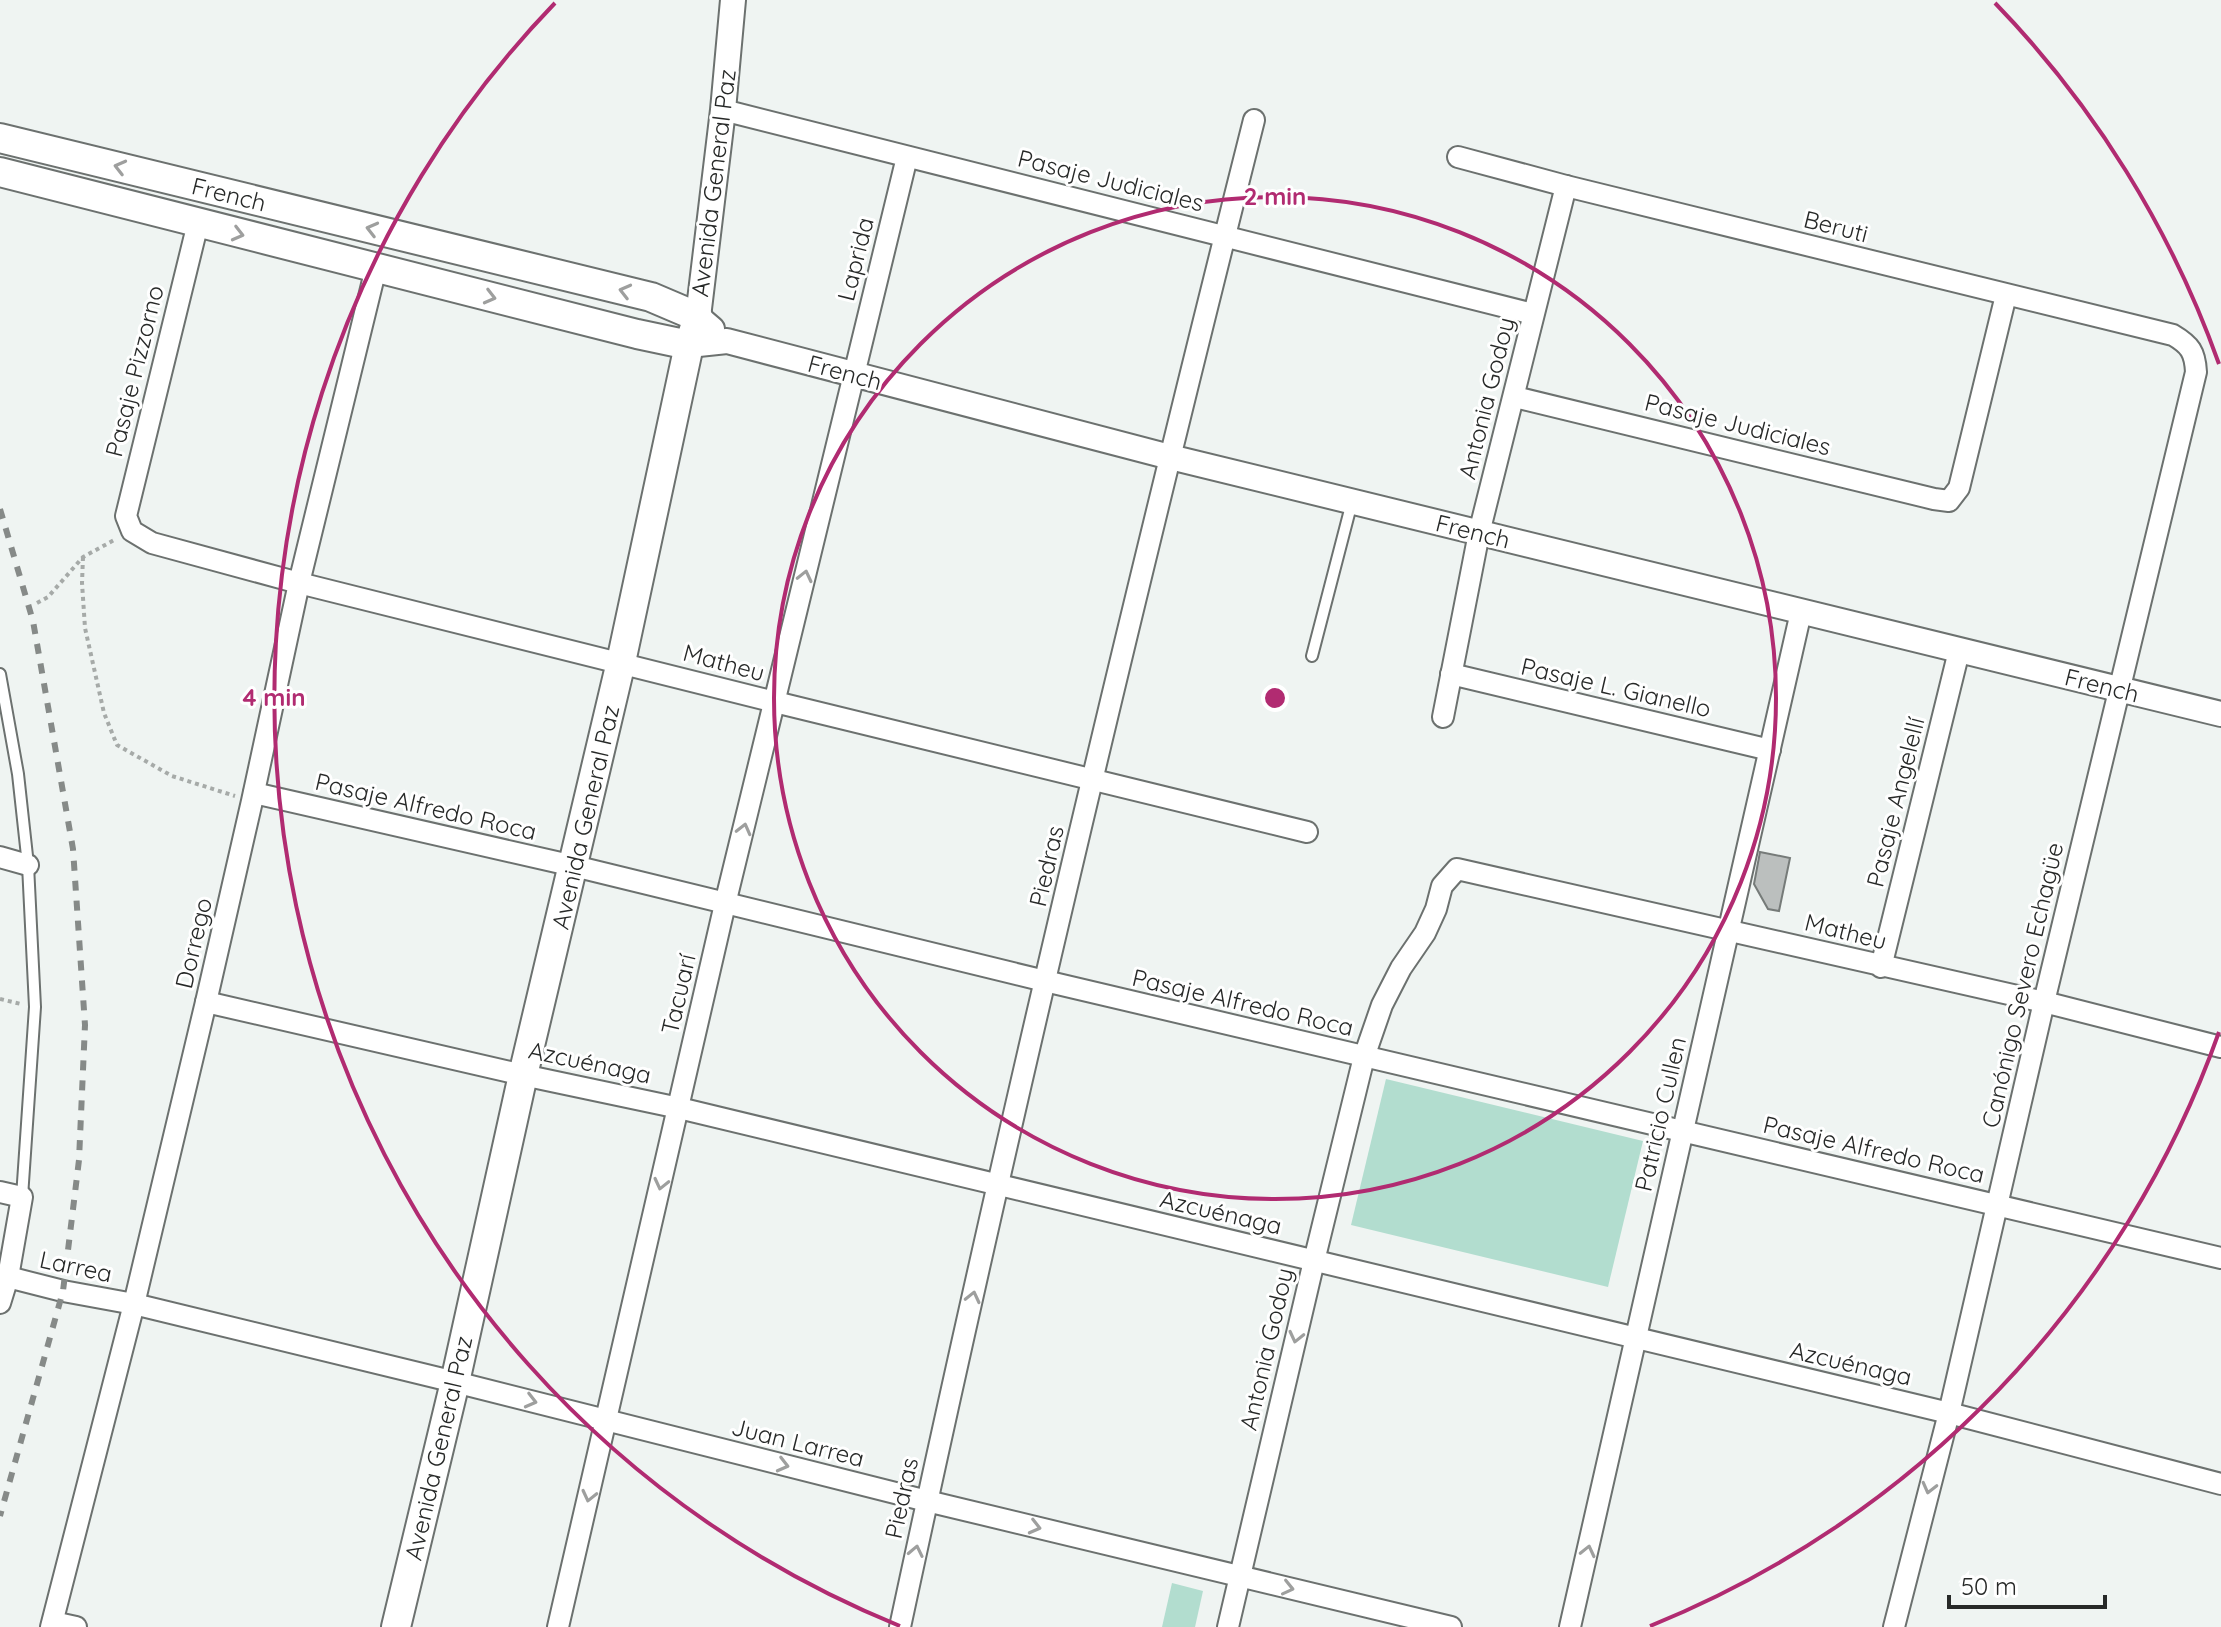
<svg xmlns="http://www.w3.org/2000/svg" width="2221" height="1627" font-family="Quicksand,sans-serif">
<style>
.pitch{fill:#b2ddcf}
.building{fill:#bbbfbe;stroke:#767b79;stroke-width:2}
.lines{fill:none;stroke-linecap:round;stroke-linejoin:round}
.service-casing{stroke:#6c716f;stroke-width:14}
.minor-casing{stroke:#6c716f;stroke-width:24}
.tertiary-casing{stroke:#6c716f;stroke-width:28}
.secondary-casing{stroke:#6c716f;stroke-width:32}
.path{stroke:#a6aaa8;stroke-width:4;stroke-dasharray:4 4;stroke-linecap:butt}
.service{stroke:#fff;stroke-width:10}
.minor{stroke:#fff;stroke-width:20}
.tertiary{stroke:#fff;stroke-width:24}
.secondary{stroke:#fff;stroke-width:28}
.rail{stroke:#868a88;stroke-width:6;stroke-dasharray:10 10;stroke-linecap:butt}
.oneway{stroke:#9e9f9e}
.ring{fill:none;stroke:#b12b71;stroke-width:4}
.labels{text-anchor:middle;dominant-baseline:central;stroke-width:6;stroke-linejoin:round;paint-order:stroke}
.street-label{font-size:24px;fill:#272928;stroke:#fff}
.centre{fill:#b12b71;stroke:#fff;stroke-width:4}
.ring-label{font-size:24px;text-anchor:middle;font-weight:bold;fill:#b12b71;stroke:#fff;stroke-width:6;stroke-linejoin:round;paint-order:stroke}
</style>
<rect width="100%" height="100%" fill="#eff4f2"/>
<!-- pitch -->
<g class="pitch">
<polygon points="1386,1079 1643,1141 1608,1287 1351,1225"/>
<polygon points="1172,1583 1203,1591 1195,1627 1162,1627"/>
</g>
<!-- building -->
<polygon class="building" points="1760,852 1790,858 1779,911 1768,909 1754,884"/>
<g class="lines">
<!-- service casing -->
<g class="service-casing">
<g id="service">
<polyline points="1312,656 1352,502"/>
<polyline points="0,674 18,774 28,865 35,1007 22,1197"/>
</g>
</g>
<!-- minor casing -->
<g class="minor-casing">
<g id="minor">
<polyline points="723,110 1533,314"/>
<path d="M1458 157 1566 186 2173 335C2190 345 2195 352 2196 372L2044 1002 1949 1413 1894 1627"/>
<polyline points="198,223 126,516 132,531 152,543 299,583 775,702 1307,832"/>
<polyline points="1515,397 1934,499 1949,501 1959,488 2006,295"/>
<polyline points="1451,674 1770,750"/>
<polyline points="1443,717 1479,533 1566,186"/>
<polyline points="254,793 574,866 1045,981 2221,1258"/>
<polyline points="0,857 28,865"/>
<polyline points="1881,967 1959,651"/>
<polyline points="206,1002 523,1075 679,1108 1949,1413 2221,1484"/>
<polyline points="0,1192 22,1197 8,1277 0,1303"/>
<polyline points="8,1277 63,1291 134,1304 455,1382 927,1501 1451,1627"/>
<polyline points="53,1622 76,1627"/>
<polyline points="51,1627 134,1304 206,1002 252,801 299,583 376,268"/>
<polyline points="558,1627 725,904 907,157"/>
<path d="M900 1627C1008 1123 1128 620 1254 120"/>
<polyline points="1228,1627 1314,1261 1364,1057 1382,1005 1401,968 1425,933 1436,909 1442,886 1457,869 2044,1002 2221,1047"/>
<polyline points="1570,1627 1801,612"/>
</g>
</g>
<!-- tertiary casing -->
<g class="tertiary-casing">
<g id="tertiary">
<polyline points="712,329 698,317 723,110 733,0"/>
<polyline points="689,345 727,341 1170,457 2221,714"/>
</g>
</g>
<!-- secondary casing -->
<g class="secondary-casing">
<g id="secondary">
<polyline points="0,138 651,297 698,317 689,345 621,662 523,1075 455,1382 396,1627"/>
<polyline points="0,172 637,334 689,345"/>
</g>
</g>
<!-- path -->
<g class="path">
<polyline points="83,557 82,583 85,628 104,713 117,745 172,776 235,796"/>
<polyline points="37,603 48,597 83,557 116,539"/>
<polyline points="0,999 21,1004"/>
</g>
<!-- service -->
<use href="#service" class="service"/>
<!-- minor -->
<use href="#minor" class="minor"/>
<!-- tertiary -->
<use href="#tertiary" class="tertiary"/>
<!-- secondary -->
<use href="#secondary" class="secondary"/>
<!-- rail -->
<polyline class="rail" points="0,509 33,621 73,849 85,1025 79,1160 63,1291 0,1516"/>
</g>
<!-- one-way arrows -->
<defs><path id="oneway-chevron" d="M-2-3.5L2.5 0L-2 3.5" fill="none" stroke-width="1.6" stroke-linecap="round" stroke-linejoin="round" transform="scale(2)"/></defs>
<g class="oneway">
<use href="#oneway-chevron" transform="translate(120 167) rotate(-166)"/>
<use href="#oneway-chevron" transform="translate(372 229) rotate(-166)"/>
<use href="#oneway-chevron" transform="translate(238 234) rotate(14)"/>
<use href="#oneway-chevron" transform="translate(625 291) rotate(-166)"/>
<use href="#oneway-chevron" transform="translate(490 297) rotate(14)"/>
<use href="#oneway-chevron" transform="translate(805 576) rotate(-77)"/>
<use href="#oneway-chevron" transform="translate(744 829) rotate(-76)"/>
<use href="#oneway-chevron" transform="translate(661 1184) rotate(103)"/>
<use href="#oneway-chevron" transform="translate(973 1297) rotate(-77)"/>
<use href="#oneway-chevron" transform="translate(1296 1337) rotate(103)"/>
<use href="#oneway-chevron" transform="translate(531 1401) rotate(14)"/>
<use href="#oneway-chevron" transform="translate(783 1465) rotate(14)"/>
<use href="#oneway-chevron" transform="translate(1929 1488) rotate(104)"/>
<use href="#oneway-chevron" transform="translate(589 1496) rotate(103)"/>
<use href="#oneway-chevron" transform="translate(1035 1527) rotate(14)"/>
<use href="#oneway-chevron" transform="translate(916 1551) rotate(-78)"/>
<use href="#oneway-chevron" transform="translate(1588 1551) rotate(-77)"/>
<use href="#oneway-chevron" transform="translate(1288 1588) rotate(13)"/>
</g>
<!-- distance rings -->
<g class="ring">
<circle cx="1275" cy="698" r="501"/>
<path d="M2219 1032A1001 1001 0 0 1 1650 1626M900 1626A1001 1001 0 0 1 555 3M1995 3A1001 1001 0 0 1 2219 364"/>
</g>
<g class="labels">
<!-- street labels -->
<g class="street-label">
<text transform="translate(1111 180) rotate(14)">Pasaje Judiciales</text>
<text transform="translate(713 183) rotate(-83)">Avenida General Paz</text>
<text transform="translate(229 194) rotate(14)">French</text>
<text transform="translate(1836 226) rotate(14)">Beruti</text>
<text transform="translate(855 259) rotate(-76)">Laprida</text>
<text transform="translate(134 371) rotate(-76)">Pasaje Pizzorno</text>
<text transform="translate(845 372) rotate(15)">French</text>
<text transform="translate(1486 398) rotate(-76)">Antonia Godoy</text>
<text transform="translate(1738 424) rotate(14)">Pasaje Judiciales</text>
<text transform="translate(1473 531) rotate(14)">French</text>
<text transform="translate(724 662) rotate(15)">Matheu</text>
<text transform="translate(2102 685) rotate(14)">French</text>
<text transform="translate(1616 687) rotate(13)">Pasaje L. Gianello</text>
<text transform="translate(1895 802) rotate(-76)">Pasaje Angelellí</text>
<text transform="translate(426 806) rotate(13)">Pasaje Alfredo Roca</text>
<text transform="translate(585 817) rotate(-77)">Avenida General Paz</text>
<text transform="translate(1046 866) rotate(-77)">Piedras</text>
<text transform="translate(1846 931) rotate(14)">Matheu</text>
<text transform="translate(193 943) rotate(-77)">Dorrego</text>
<text transform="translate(2022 985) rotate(-77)">Canónigo Severo Echagüe</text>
<text transform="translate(678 994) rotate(-77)">Tacuarí</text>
<text transform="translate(1243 1002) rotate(13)">Pasaje Alfredo Roca</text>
<text transform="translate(590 1062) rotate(12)">Azcuénaga</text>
<text transform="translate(1660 1114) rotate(-77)">Patricio Cullen</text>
<text transform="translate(1874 1149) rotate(13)">Pasaje Alfredo Roca</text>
<text transform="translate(1221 1212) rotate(13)">Azcuénaga</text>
<text transform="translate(76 1266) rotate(12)">Larrea</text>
<text transform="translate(1266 1349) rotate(-77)">Antonia Godoy</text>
<text transform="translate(1851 1363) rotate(13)">Azcuénaga</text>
<text transform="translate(798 1442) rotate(14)">Juan Larrea</text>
<text transform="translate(438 1448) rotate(-77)">Avenida General Paz</text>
<text transform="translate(901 1498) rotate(-78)">Piedras</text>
</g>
</g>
<circle cx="1275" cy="698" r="12" class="centre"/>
<g class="ring-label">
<text x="1275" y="205">2 min</text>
<text x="274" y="706">4 min</text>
</g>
<!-- scale -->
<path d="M1949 1595v12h156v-12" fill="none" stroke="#272928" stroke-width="4"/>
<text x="1961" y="1595" font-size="24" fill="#272928" stroke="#ffffff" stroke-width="6" paint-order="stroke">50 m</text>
</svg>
